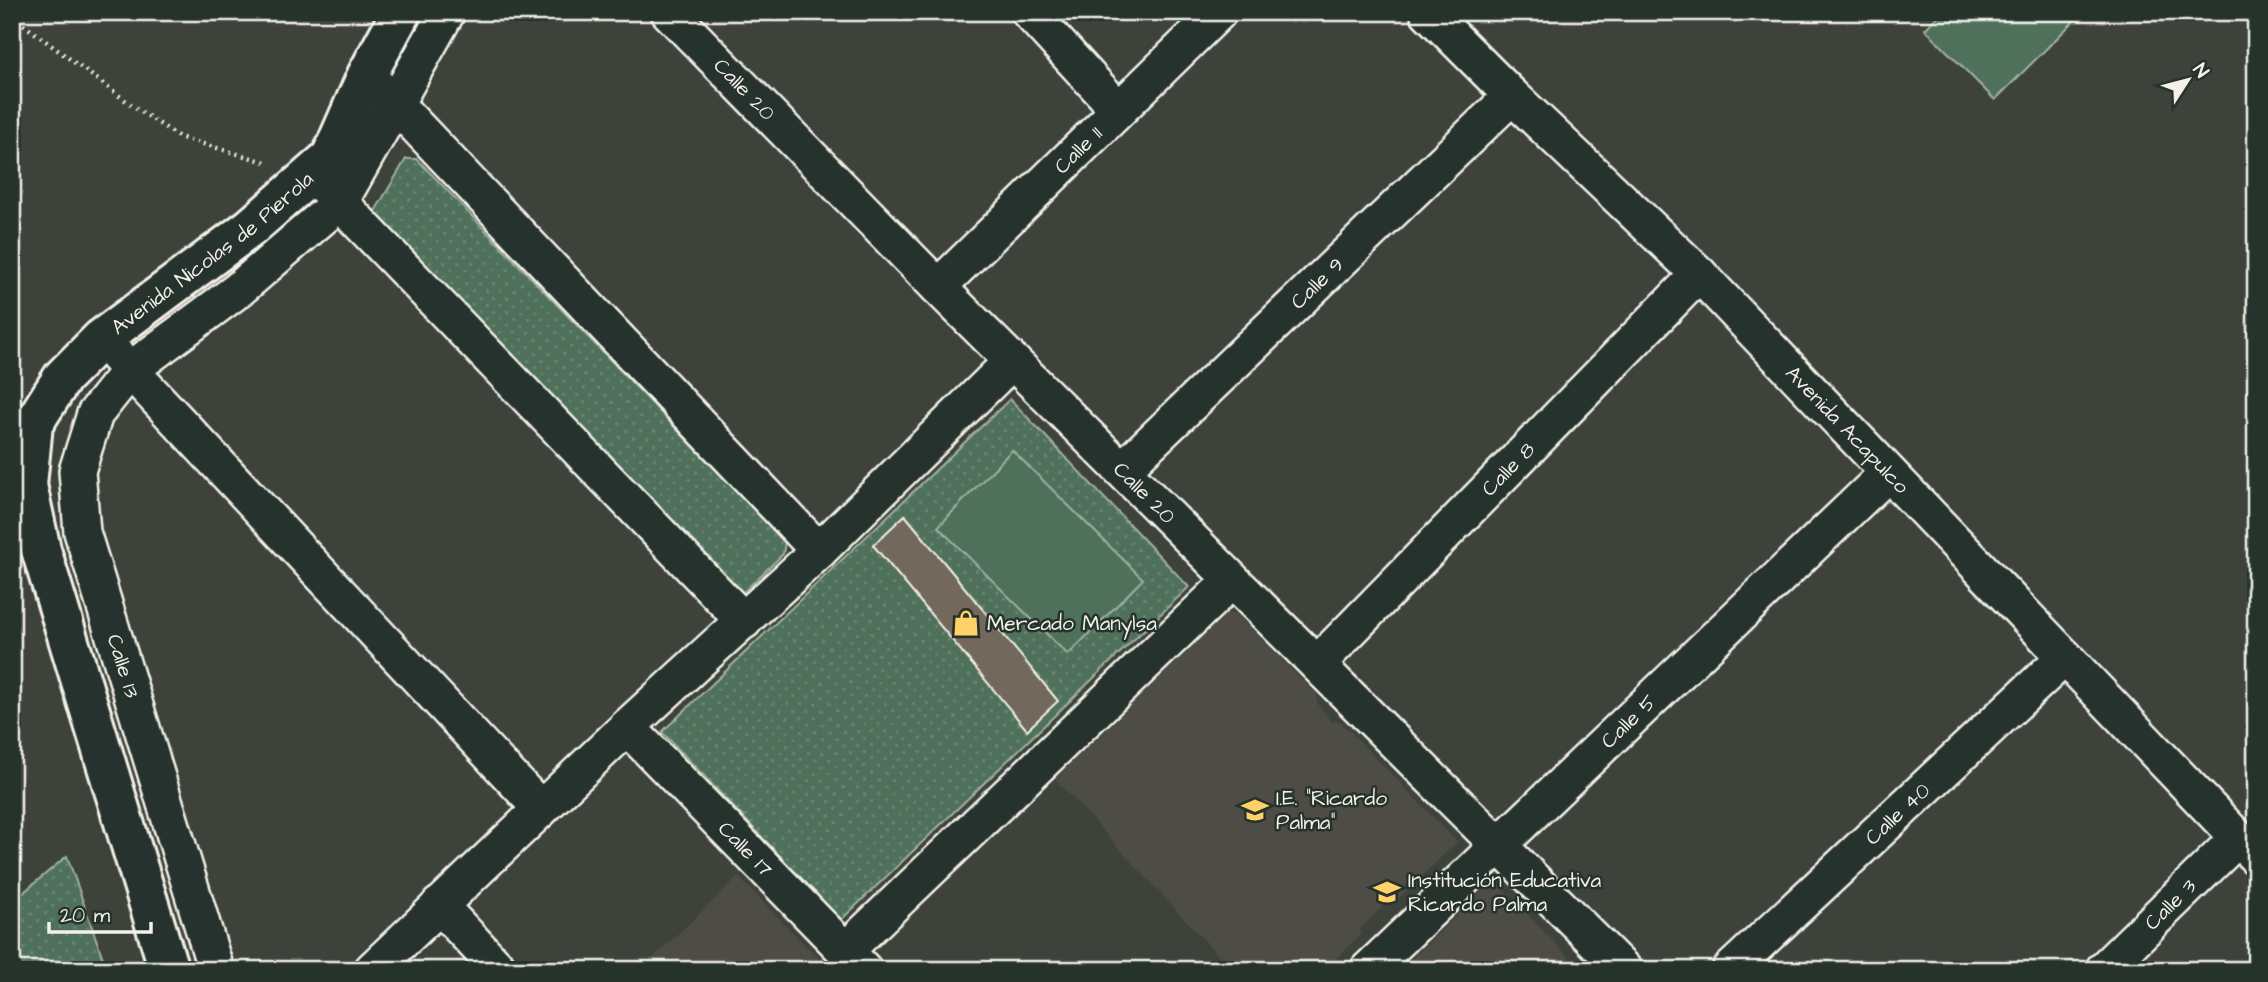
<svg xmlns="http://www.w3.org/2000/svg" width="2268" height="982" font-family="'Architects Daughter',sans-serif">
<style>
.built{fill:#4d4e45}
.park{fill:url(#park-dots);stroke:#a2b1a2;stroke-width:2}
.pitch{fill:#4f715b;stroke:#a2b1a2;stroke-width:2}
.building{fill:#72685b;stroke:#f4f1e8;stroke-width:2}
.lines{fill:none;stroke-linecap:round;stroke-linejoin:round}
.street-casing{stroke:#f4f1e8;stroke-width:40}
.secondary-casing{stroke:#f4f1e8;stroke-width:44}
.path{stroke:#f4f1e8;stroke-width:4.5;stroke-dasharray:2 5;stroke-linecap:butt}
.street{stroke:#26332d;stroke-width:35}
.secondary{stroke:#26332d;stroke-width:38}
.labels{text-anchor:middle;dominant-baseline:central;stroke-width:5;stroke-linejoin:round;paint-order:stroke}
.street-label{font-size:21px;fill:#f4f1e8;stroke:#26332d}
.poi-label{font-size:21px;fill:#f4f1e8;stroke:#26332d;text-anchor:start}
</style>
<defs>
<pattern id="park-dots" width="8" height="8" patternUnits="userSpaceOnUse" patternTransform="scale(1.75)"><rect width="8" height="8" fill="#4f715b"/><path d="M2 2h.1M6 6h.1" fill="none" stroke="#698673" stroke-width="1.8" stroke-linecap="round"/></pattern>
</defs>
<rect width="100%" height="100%" fill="#3d433b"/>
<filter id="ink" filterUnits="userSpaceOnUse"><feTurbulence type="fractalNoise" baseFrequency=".0143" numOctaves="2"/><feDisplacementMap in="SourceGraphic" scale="14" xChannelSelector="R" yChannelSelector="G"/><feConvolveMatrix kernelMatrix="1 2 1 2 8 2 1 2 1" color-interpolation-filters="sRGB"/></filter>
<g filter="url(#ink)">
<!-- built -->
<g class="built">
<polygon points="1235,613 1317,695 1317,703 1332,722 1340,721 1457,842 1397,900 1389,900 1359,930 1361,934 1325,970 1232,970 1055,779 1226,614"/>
<polygon points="738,877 830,970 640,970"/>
<polygon points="1494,880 1581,970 1400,970"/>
</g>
<!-- park -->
<g class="park">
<polygon points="406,159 417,159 785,542 783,554 734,601 368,223"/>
<polygon points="1010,399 1189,587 841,920 662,732"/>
<polygon points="67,856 107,970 12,970 12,902"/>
</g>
<!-- pitch -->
<g class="pitch">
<polygon points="1942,12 2083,12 1995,100 1925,29"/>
<polygon points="1012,450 1143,579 1068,655 938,527"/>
</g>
<!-- building -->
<polygon class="building" points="905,515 1058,701 1027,730 873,545"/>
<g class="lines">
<!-- street casing -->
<g class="street-casing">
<g id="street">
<path id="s1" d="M669 12 938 287 1624 970"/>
<polyline points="1029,12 1118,109"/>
<path id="s2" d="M1428 12 1512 96 1699 274 2256 857"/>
<polyline points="381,89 819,551"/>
<polyline points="323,185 744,621"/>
<path id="s3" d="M938 287 1219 12"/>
<polyline points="116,355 541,809"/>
<path id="s4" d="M1122 470 1512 96"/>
<path id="s5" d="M1317 664 1699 274"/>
<path id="s6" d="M627 727 864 970"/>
<polyline points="439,905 500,970"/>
<polyline points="845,951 1232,580"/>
<polyline points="216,970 82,532 77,471 95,414 130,370 238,290 340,202 447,12"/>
<polyline points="372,970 627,727 819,551 1012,361"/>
<path id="s7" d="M1368 970 1888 473"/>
<path id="s8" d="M1730 970 2065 657"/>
<path id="s9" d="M2103 970 2238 838"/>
</g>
</g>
<!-- secondary casing -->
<g class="secondary-casing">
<g id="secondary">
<path id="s10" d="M169 970 41 550 27 485 33 424 63 377 101 339 250 228 331 157 367 75 401 12"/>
</g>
</g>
<!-- path -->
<g class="path">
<polyline points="12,16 133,106 179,137 269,163"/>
<polyline points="12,135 23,150"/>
</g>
<!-- street -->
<use href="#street" class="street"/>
<!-- secondary -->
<use href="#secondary" class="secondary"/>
</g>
</g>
<!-- icons -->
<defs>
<g id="shop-bare" transform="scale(2.1)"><path d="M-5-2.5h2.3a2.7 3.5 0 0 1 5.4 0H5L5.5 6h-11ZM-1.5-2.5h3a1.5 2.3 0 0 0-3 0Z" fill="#ffd166" stroke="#26332d" stroke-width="2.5" paint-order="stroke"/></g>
<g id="school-bare" transform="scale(2.1)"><path d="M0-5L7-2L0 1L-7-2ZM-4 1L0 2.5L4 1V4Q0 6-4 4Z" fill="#ffd166" stroke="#26332d" stroke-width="2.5" paint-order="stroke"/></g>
</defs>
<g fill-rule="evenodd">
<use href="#shop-bare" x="966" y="623"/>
<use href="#school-bare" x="1255" y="810"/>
<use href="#school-bare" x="1387" y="892"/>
</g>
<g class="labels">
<!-- street labels -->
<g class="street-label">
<text stroke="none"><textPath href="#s1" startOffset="108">Calle 20</textPath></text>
<text stroke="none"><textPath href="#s3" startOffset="196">Calle 11</textPath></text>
<text stroke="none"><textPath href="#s10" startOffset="817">Avenida Nicolas de Pierola</textPath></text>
<text stroke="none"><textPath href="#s4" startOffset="270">Calle 9</textPath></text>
<text stroke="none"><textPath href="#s2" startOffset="592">Avenida Acapulco</textPath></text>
<text stroke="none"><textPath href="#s5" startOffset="273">Calle 8</textPath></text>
<text stroke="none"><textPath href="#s1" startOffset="676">Calle 20</textPath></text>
<text transform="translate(123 666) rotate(73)">Calle 13</text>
<text stroke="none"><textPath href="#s7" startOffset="360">Calle 5</textPath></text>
<text stroke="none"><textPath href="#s8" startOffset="229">Calle 40</textPath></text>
<text stroke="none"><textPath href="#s6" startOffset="170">Calle 17</textPath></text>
<text stroke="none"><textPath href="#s9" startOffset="94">Calle 3</textPath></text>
</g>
<!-- poi labels -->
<g class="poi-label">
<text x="987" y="623">Mercado Manylsa</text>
<text x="1276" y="798">I.E. "Ricardo<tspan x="1276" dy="24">Palma"</tspan></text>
<text x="1408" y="880">Institución Educativa<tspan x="1408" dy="24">Ricardo Palma</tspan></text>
</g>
</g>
<!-- margin -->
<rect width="2268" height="982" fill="none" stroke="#26332d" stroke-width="42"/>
<rect x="21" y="21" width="2226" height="940" fill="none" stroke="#f4f1e8" stroke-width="2.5" filter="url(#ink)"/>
<!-- north arrow -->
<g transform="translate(2188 80) rotate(54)" stroke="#26332d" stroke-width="5" paint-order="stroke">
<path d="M0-5L12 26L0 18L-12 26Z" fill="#f4f1e8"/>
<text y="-10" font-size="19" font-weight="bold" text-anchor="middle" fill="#f4f1e8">N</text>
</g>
<!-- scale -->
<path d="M49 922v10h102v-10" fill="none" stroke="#f4f1e8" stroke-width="3.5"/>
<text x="60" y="922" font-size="21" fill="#f4f1e8" stroke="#26332d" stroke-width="5" paint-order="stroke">20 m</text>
</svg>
